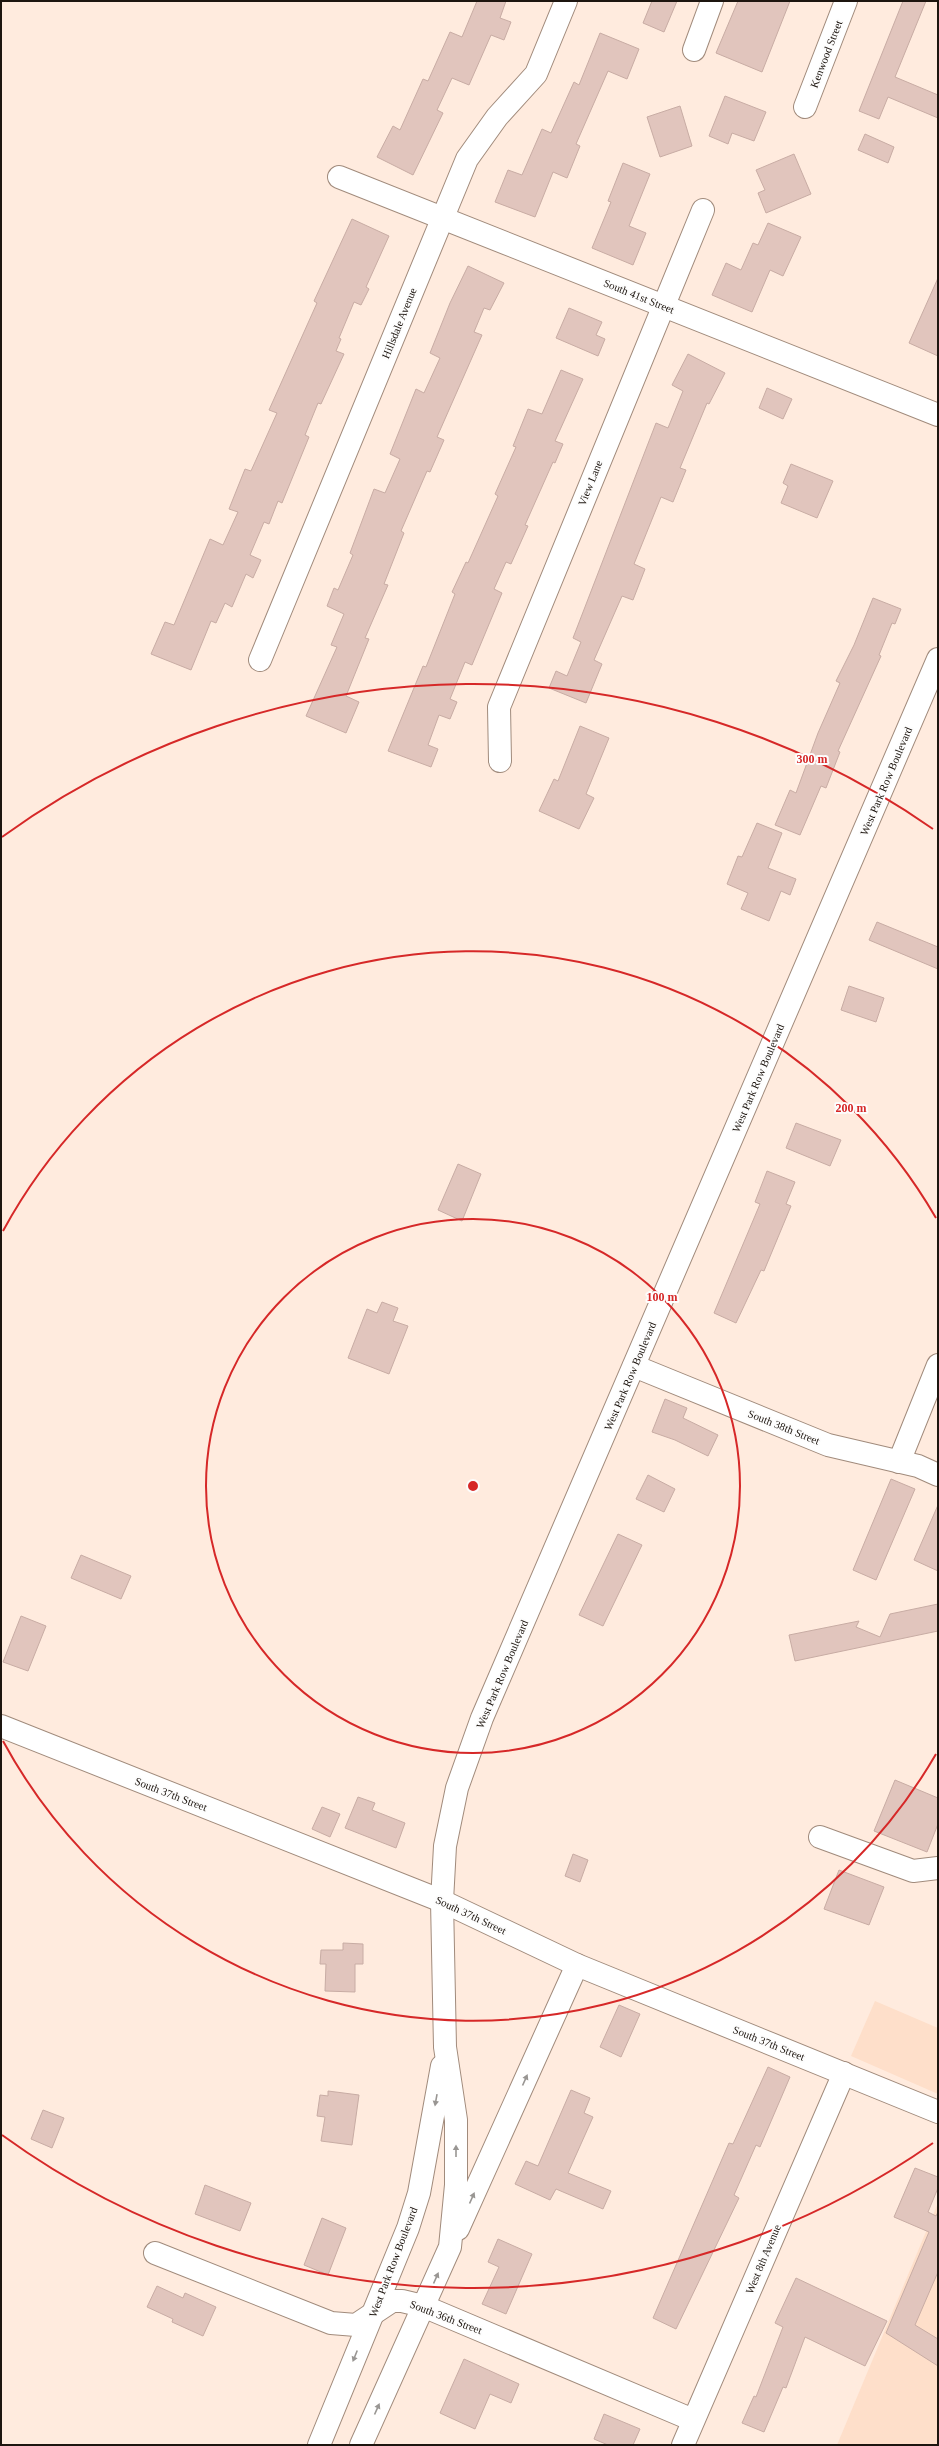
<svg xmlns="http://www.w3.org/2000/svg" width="939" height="2446" font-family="'Times New Roman',serif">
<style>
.built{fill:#fedfca}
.building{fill:#e1c5bd;stroke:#c8aca4}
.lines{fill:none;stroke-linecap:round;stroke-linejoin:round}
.minor-casing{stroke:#a18b7c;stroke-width:24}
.minor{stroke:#fff;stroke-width:22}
.oneway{fill:#999693}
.ring{fill:none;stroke:#d62828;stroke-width:2}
.labels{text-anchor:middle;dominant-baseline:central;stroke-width:4;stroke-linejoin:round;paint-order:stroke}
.street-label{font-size:11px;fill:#1d150f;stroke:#fdfdfd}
.centre{fill:#d62828;stroke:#fdfdfd;stroke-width:2}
.ring-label{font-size:12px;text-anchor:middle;font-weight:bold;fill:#d62828;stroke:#fdfdfd;stroke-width:4;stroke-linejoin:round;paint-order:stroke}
</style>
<rect width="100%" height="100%" fill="#ffebde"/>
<!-- built -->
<g class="built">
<polygon points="875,2001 938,2028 938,2094 851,2056"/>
<polygon points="938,2203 938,2445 837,2445"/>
</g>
<!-- building -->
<g class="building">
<polygon points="477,1 506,1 500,18 511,22 504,40 491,35 469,85 452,78 437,110 443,113 413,175 377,157 393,126 400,130 423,79 428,81 450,32 462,37"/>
<polygon points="652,1 677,1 664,32 643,23"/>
<polygon points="738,1 790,1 762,72 716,53"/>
<polygon points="903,1 926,1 895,77 938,95 938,118 888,97 879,119 859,111"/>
<polygon points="600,33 639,49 627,79 608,71 576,144 580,146 567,178 553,172 535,217 495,202 508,170 522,175 542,129 551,133 574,82 579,85"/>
<polygon points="725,96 766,112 754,141 732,133 728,144 709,136"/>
<polygon points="680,106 692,146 660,157 647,117"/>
<polygon points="865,134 894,147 888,163 858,150"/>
<polygon points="794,154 811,194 766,213 758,193 765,190 756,170"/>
<polygon points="623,163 650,174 629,226 646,233 633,265 592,248 611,202 608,201"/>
<polygon points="352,219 389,236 366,287 369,289 361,305 354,302 339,338 341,339 336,351 344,354 321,404 318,403 305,435 309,437 282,503 278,501 269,524 264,522 250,555 261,560 253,578 246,574 232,607 225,603 216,623 211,621 191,670 151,654 165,622 174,625 210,539 223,545 238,512 229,509 245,469 251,471 277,413 269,410 317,303 314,301"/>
<polygon points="768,223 801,237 783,276 770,270 752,312 712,295 726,263 741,270 753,243 758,245"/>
<polygon points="468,266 504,283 490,310 484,308 474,332 482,335 437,437 444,440 430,472 427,471 401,531 404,533 384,584 388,585 365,638 369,639 346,696 359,702 346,733 306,716 337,647 331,645 344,614 327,606 334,588 338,590 353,555 350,553 374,489 385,493 400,459 390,454 416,389 424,393 440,358 430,353 450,303"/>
<polygon points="938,278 938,356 909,343"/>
<polygon points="569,308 602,322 596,335 605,339 598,356 556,338"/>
<polygon points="688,354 725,373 709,404 707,403 680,468 686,470 673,502 661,497 634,564 645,569 633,600 622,596 594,660 602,664 586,703 549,688 556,671 567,676 581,642 573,638 656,423 668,428 683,391 672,385"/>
<polygon points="561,370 583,379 555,441 563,444 555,463 553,462 525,525 528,526 511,564 506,562 494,589 502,593 472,665 465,662 450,699 457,702 450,719 439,715 428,745 438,749 431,767 388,751 423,666 426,667 455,594 452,592 466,562 468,563 498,496 495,494 516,447 513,446 528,409 542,414"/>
<polygon points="767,388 792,399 783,419 759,408"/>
<polygon points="791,464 833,481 817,518 781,503 788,486 783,483"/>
<polygon points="873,598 901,609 895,624 892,623 879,655 881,656 838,751 840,752 826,788 821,786 800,835 775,825 790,790 796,793 818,733 840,683 836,681 854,645"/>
<polygon points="580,726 609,738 586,794 594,798 579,829 539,811 554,779 558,781"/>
<polygon points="757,823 782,833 768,868 796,879 790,895 781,891 769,921 741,909 748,893 727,884 738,856 742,857"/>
<polygon points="877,922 938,947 938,969 869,940"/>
<polygon points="849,986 884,998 876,1022 841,1010"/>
<polygon points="796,1123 841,1140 830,1166 786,1148"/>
<polygon points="458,1164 481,1174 462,1221 438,1210"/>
<polygon points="767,1171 795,1182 786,1204 791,1206 764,1271 761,1270 736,1323 714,1313 760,1204 755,1202"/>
<polygon points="382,1302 398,1308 393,1321 408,1326 389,1374 348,1358 367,1309 377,1313"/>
<polygon points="665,1399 687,1408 683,1418 718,1435 708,1456 675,1440 652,1432"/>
<polygon points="648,1475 675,1489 664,1512 636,1499"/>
<polygon points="891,1479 915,1489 876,1580 853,1570"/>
<polygon points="938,1505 938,1571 914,1560"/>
<polygon points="618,1534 642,1545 603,1626 579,1615"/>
<polygon points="81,1555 131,1576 121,1599 71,1578"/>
<polygon points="938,1604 938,1631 795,1661 789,1635 859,1621 856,1627 880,1637 890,1614"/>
<polygon points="21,1616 46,1626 28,1671 3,1662"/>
<polygon points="895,1780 938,1798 938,1824 927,1852 874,1831"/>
<polygon points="358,1797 375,1803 372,1810 405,1823 396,1848 345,1828"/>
<polygon points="322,1807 340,1814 330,1837 312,1829"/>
<polygon points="573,1854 588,1860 580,1882 565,1876"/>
<polygon points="839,1870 884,1887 869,1925 824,1909"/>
<polygon points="343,1943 363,1944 363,1964 355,1964 355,1992 325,1991 326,1964 320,1964 321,1950 343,1950"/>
<polygon points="619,2005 640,2014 621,2057 600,2047"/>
<polygon points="768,2067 790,2077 760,2147 756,2145 734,2195 739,2198 676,2329 653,2318 729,2143 733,2144"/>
<polygon points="571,2090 590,2098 584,2113 593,2117 568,2173 611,2191 603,2209 556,2189 550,2200 515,2184 526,2161 538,2166"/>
<polygon points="328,2091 359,2095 352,2145 321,2141 325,2117 317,2116 320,2095 328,2096"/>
<polygon points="43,2110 64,2118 52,2148 31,2139"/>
<polygon points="915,2168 938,2177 938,2188 928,2212 936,2216 938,2212 938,2272 915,2325 938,2339 938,2366 886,2333 929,2232 894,2217"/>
<polygon points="205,2185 251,2203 240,2231 195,2214"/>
<polygon points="322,2218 346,2228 328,2275 304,2265"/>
<polygon points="498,2239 532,2254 506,2314 482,2304 499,2267 488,2262"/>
<polygon points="796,2278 887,2321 865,2366 805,2337 786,2388 783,2387 764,2432 742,2423 754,2396 756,2397 783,2327 775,2323"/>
<polygon points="157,2286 183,2298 185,2293 216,2307 203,2336 172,2322 173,2319 147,2307"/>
<polygon points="464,2359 519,2384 511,2403 490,2394 475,2429 440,2413"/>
<polygon points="604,2414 640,2429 633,2445 608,2445 594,2439"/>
</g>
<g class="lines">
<!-- minor casing -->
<g class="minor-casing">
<g id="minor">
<polyline points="694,50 712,1"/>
<polyline points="805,107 846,1"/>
<polyline points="339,177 938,415"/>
<polyline points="260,660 467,159 497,117 536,74 566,1"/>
<polyline points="500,761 499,707 703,210"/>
<polyline points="634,1366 828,1445 918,1466 938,1475"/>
<polyline points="899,1462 938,1365"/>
<polyline points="1,1726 442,1901 577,1965 938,2112"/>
<polyline points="820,1837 913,1871 938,1868"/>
<polyline points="458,2229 577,1965"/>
<polyline points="155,2253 331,2323 356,2325 392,2301 402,2301 423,2306 693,2420"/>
<polyline points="319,2445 408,2228 419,2193 442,2066"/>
<polyline points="361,2445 450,2247 456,2185 456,2120 445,2047 442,1901 445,1846 457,1788 482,1718 938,659"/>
<polyline points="683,2445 844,2073"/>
</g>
</g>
<!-- minor -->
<use href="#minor" class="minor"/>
</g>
<!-- one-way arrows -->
<defs><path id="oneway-solid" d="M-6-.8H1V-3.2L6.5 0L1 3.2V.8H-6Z"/></defs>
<g class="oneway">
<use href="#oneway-solid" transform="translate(525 2080) rotate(-66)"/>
<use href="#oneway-solid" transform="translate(436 2100) rotate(100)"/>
<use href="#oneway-solid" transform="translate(456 2151) rotate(-90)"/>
<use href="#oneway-solid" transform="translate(472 2198) rotate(-66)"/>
<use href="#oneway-solid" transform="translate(436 2278) rotate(-66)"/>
<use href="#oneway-solid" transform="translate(355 2356) rotate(112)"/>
<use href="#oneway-solid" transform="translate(377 2409) rotate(-66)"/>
</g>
<!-- distance rings -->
<g class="ring">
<circle cx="473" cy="1486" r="267"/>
<path d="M936 1754A535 535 0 0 1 3 1741M3 1231A535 535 0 0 1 936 1218"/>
<path d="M933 2143A802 802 0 0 1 2 2135M2 837A802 802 0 0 1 933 829"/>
</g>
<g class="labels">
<!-- street labels -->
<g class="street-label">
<text transform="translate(826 54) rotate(-69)">Kenwood Street</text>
<text transform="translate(639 296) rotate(22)">South 41st Street</text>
<text transform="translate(399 323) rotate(-68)">Hillsdale Avenue</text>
<text transform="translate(590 483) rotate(-68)">View Lane</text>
<text transform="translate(886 781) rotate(-67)">West Park Row Boulevard</text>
<text transform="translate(758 1078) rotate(-67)">West Park Row Boulevard</text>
<text transform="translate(630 1376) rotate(-67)">West Park Row Boulevard</text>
<text transform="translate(784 1427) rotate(22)">South 38th Street</text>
<text transform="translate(502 1674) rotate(-67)">West Park Row Boulevard</text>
<text transform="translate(171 1794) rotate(21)">South 37th Street</text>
<text transform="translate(471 1915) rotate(25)">South 37th Street</text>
<text transform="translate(769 2043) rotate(22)">South 37th Street</text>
<text transform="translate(763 2259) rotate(-67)">West 8th Avenue</text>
<text transform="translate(393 2262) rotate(-69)">West Park Row Boulevard</text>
<text transform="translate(446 2317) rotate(21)">South 36th Street</text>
</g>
</g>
<circle cx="473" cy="1486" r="6" class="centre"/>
<g class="ring-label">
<text x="812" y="763">300 m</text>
<text x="851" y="1112">200 m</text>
<text x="662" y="1301">100 m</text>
</g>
<!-- border -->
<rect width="939" height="2446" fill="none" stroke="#1d150f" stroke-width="4"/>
</svg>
